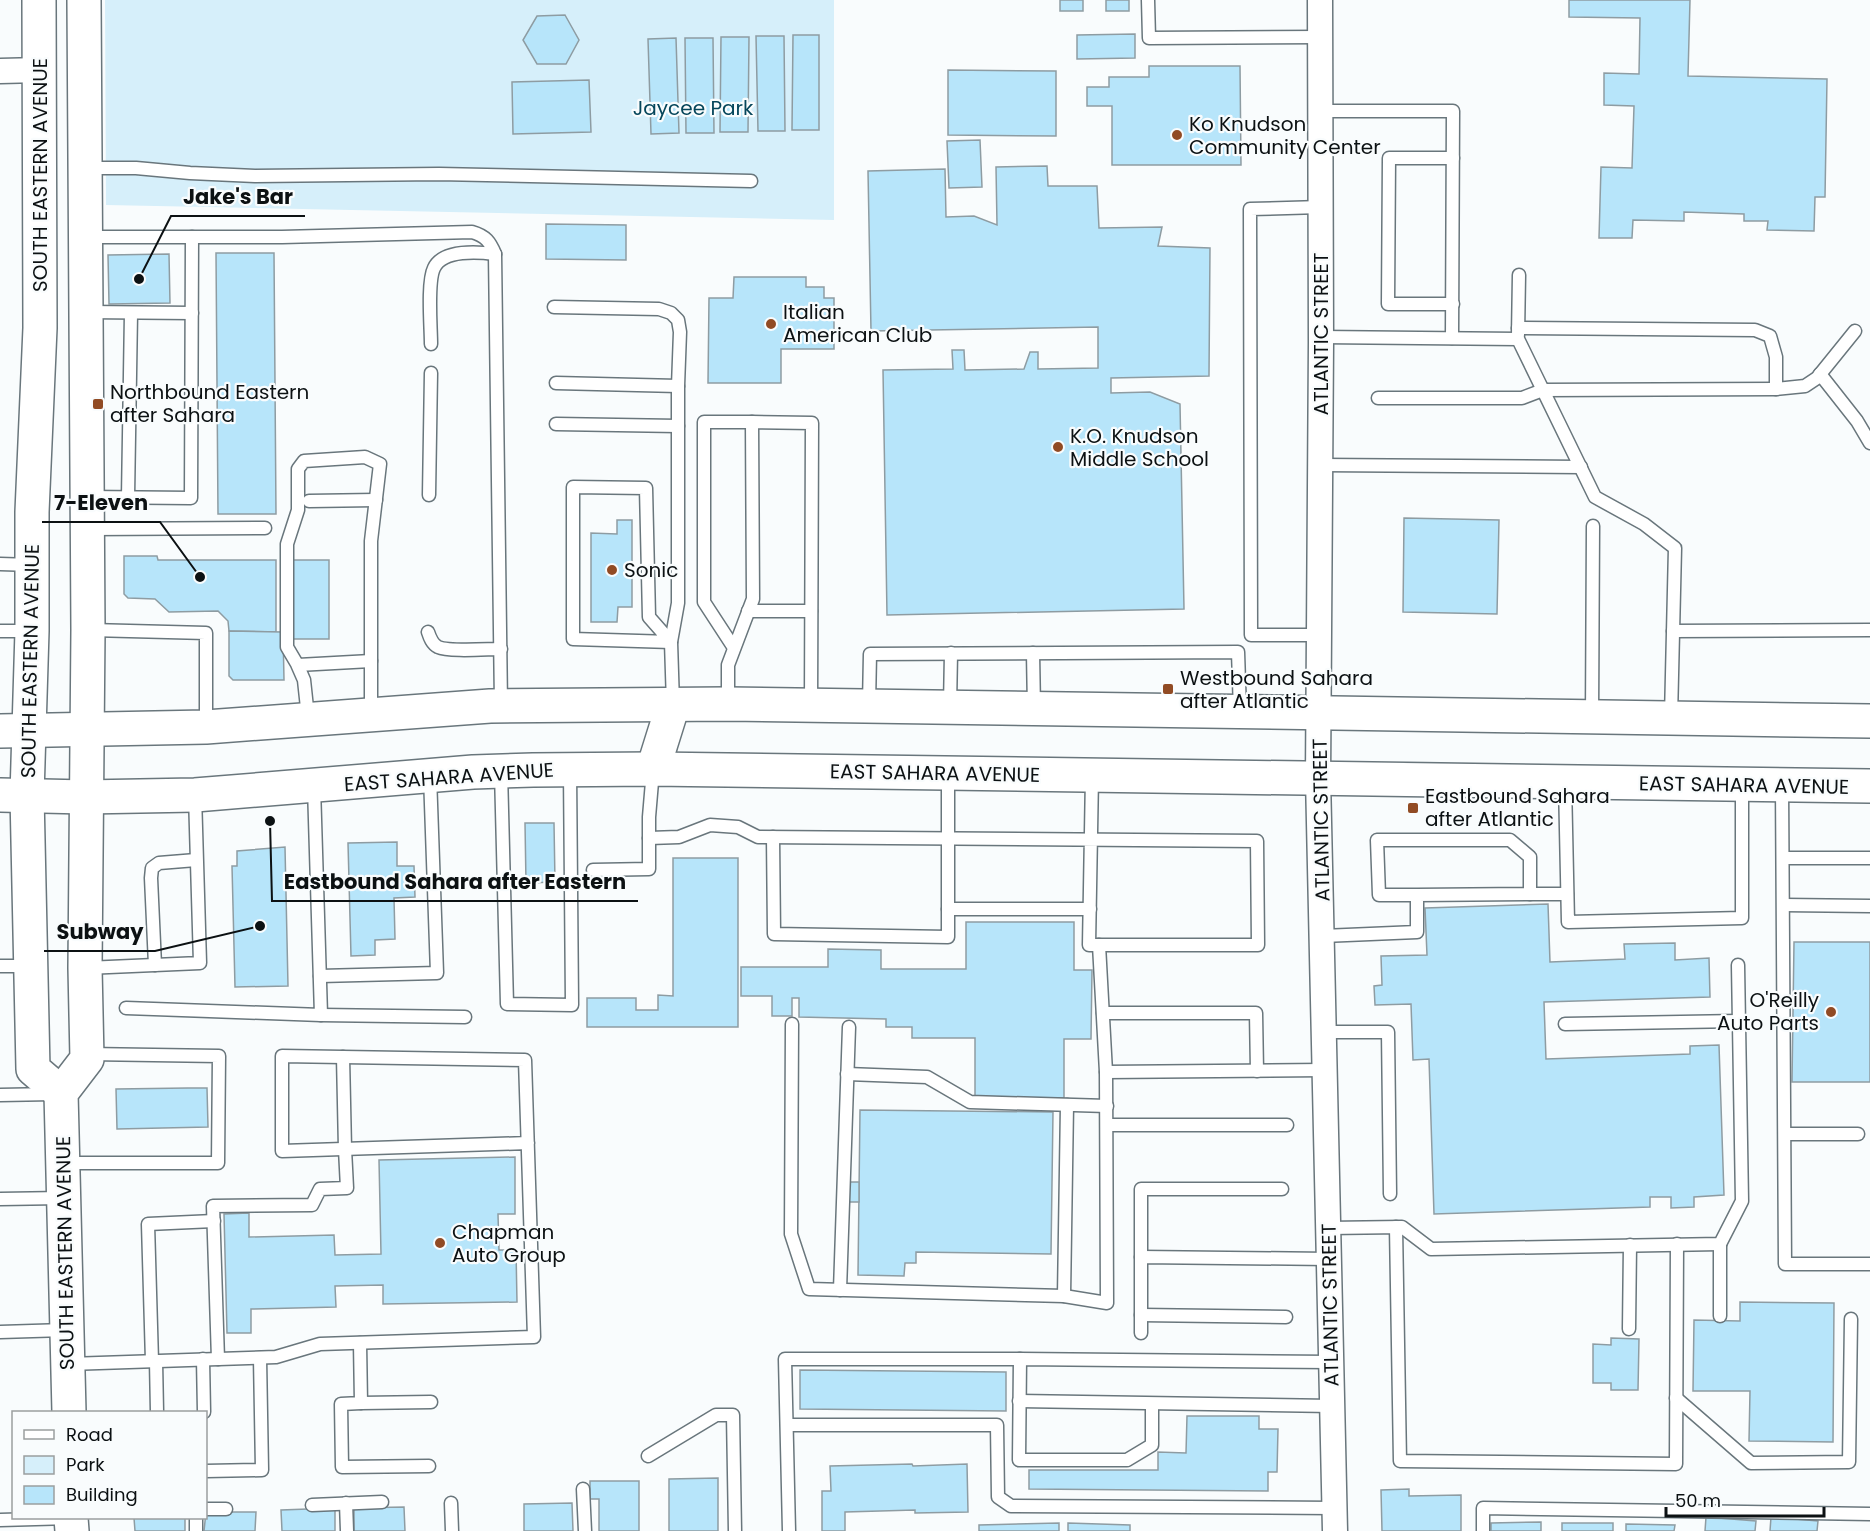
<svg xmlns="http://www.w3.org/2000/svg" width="1870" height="1531" font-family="Poppins,sans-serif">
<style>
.green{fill:#d6effa}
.building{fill:#b7e5fa;stroke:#8e9ca2;stroke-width:1.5}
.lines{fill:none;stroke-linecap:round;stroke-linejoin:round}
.lane-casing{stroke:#69767c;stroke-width:15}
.street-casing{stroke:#69767c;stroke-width:27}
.primary-casing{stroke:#69767c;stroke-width:36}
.lane{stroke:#fff;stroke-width:12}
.street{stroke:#fff;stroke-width:24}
.primary{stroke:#fff;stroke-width:33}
.poi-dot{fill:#914b24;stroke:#f9fcfd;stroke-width:2}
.labels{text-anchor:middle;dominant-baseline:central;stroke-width:4.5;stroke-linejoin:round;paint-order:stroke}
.park-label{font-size:20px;fill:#05465b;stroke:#f9fcfd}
.poi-label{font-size:20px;fill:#0c1113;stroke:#f9fcfd;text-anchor:start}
.street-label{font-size:20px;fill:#0c1113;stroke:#f9fcfd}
.leader{fill:none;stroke:#0c1113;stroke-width:2}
.callout-dot{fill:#0c1113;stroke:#f9fcfd;stroke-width:2}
.callout-label{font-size:21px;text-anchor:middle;font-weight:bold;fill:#0c1113;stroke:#f9fcfd;stroke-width:4.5;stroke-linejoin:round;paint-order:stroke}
</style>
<rect width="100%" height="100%" fill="#f9fcfd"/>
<!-- green -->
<polygon class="green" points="105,0 834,0 834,220 106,205"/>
<!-- building -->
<g class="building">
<rect x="1060" y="0" width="23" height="11"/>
<rect x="1106" y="0" width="23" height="11"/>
<polygon points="1569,0 1690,0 1688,76 1827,79 1825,197 1815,197 1814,231 1767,230 1768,221 1744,221 1744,214 1684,212 1684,221 1633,220 1632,238 1599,238 1601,167 1632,168 1634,106 1604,105 1604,73 1639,74 1640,18 1569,17"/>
<polygon points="565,15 579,40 566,64 537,64 523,40 537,16"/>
<polygon points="1135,34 1135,58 1077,59 1077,35"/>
<polygon points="793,35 819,35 819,130 792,130"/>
<polygon points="756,36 784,36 785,131 758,131"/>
<polygon points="721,37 749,37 748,132 720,132"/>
<polygon points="676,38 679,133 651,134 648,39"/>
<polygon points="685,38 713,38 714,133 686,133"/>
<polygon points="1149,66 1240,66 1241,165 1112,165 1112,106 1087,106 1087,87 1109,87 1109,77 1149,77"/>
<polygon points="948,70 1056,71 1056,136 948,135"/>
<polygon points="589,80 591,132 513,134 512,82"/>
<polygon points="980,140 982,187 949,188 947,141"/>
<polygon points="1047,166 1048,186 1097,186 1099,228 1162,227 1158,246 1210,248 1209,376 1111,378 1111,393 1150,392 1180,404 1184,609 887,615 883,370 953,369 952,350 964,350 965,370 1024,369 1030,352 1038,352 1038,369 1098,368 1098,327 871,331 868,171 945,169 946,217 974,216 997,225 996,167"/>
<polygon points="546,224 626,225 626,260 546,259"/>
<polygon points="216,253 274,253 276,514 218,514"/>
<polygon points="169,254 170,303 109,304 108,255"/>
<polygon points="734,277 806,277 806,287 824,287 824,298 834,298 834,349 781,349 781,383 708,383 709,298 733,298"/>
<polygon points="1404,518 1499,520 1497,614 1403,612"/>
<polygon points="617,520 632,520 632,607 618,607 617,622 591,622 591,533 617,534"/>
<polygon points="124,556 157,556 158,560 276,560 276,632 229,631 228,621 218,611 169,612 155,599 128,598 124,594"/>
<rect x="290" y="560" width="39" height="79"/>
<polygon points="229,631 283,632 284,680 233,680 229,676"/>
<polygon points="525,823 554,823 555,882 526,883"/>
<polygon points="397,842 397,866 414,866 415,897 394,898 395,939 375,940 375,955 351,956 348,843"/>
<polygon points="285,847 288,986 235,987 232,866 237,866 237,851"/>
<polygon points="673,858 738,858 738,1027 587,1027 587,998 636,998 636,1010 658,1010 658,995 673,996"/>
<polygon points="1548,904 1550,962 1625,959 1624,944 1675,943 1675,960 1709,958 1710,997 1544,1002 1546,1059 1690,1054 1690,1046 1719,1045 1724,1195 1694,1197 1694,1207 1671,1208 1671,1197 1650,1197 1650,1207 1434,1214 1429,1059 1413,1060 1411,1004 1375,1005 1374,986 1382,985 1381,956 1427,955 1425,908"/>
<polygon points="966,922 1074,922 1074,970 1092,970 1091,1039 1064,1039 1064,1098 975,1098 975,1038 912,1038 912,1027 886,1027 886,1019 799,1017 799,998 792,998 792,1016 772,1016 772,996 741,996 741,967 828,967 828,949 881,950 881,969 966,969"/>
<polygon points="1794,942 1870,942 1870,1082 1792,1082"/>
<polygon points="188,1088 207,1088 208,1127 117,1129 116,1089"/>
<polygon points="860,1110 1053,1112 1051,1254 916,1252 916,1263 905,1263 904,1276 858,1275"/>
<polygon points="515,1157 515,1214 498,1214 499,1250 516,1250 517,1302 383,1304 383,1285 335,1286 336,1307 251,1309 251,1333 227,1333 224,1214 249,1213 249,1237 334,1235 335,1255 381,1254 379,1160"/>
<rect x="840" y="1182" width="19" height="20"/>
<polygon points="1740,1302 1834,1303 1833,1442 1749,1441 1750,1391 1693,1391 1694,1320 1740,1321"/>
<polygon points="1611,1338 1639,1339 1638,1390 1611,1390 1611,1383 1593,1383 1593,1344 1611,1345"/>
<polygon points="800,1370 1006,1372 1006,1411 800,1409"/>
<polygon points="1187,1416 1259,1416 1259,1429 1278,1429 1277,1472 1268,1472 1268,1491 1029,1489 1029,1470 1158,1470 1158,1452 1186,1453"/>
<polygon points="912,1464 913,1466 967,1464 968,1512 915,1513 915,1510 845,1512 845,1531 822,1531 822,1491 831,1491 830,1466"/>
<polygon points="718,1478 718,1531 669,1531 669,1479"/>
<polygon points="590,1481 639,1481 639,1531 599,1531 599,1499 590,1499"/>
<polygon points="1409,1489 1409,1496 1461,1495 1461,1531 1382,1531 1381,1490"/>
<polygon points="572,1503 573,1531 524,1531 524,1504"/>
<polygon points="404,1507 405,1531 354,1531 354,1508"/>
<polygon points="335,1508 335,1531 282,1531 281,1510"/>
<polygon points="206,1512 256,1512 255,1531 204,1531"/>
<polygon points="1706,1517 1756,1521 1755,1531 1705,1531"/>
<polygon points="1771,1517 1818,1521 1817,1531 1770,1531"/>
<polygon points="134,1518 185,1518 185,1531 135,1531"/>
<polygon points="1541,1522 1541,1531 1491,1531 1491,1523"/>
<polygon points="1059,1523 1059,1531 979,1531 979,1525"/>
<polygon points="1068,1523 1130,1525 1130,1531 1068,1531"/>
<rect x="1562" y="1523" width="51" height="8"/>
<polygon points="1626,1524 1675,1525 1674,1531 1626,1531"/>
</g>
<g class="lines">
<!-- lane casing -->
<g class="lane-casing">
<g id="lane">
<polyline points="1148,0 1149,38 1320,37"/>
<polyline points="1321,111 1453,111 1452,338"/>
<polyline points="87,168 136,168 190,173 255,176 439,174 751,181"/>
<path d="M87 237H282L472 232C486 236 490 242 495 254L501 705"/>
<polyline points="1453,304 1388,304 1389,158 1453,158"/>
<polyline points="554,307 659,309 671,313 678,320 680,332 678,386 678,603 671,642 673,704"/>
<polyline points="87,312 192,313"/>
<polyline points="1518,328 1755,330 1770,336 1776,357 1776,389 1805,386 1817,378 1855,331"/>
<polyline points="1518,335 1519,275"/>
<polyline points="1321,337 1518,339 1595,497 1644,524 1675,548 1671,717"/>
<path d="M431 344C431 327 427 282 434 268 443 249 479 252 495 254"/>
<polyline points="1820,374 1857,421 1870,443"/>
<polyline points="556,383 678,386"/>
<polyline points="1378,398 1522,398 1543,390 1776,389"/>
<polyline points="556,424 678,426"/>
<polyline points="1321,465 1581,467"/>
<polygon points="573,487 646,488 649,617 671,642 573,639"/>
<polyline points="429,495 431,373"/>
<polyline points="88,497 191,498 192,237"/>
<polyline points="128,497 131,313"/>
<polyline points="309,501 376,500"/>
<polyline points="89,529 265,528"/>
<polyline points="0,564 32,565"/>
<polyline points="748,611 811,611"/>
<polyline points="91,630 206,633 206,726"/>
<polyline points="0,631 32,631"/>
<polyline points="1673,631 1870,630"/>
<path d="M428 632C430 638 432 644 438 647 449 652 487 649 501 649"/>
<polyline points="1320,635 1251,635 1250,209 1321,207"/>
<polyline points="734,648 704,602 704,422 752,422"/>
<polyline points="1033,653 1034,709"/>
<polyline points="298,665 371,661"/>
<polyline points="728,703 728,665 753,599 752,422 812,423 811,705"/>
<polyline points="869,704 870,654 1238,652 1240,711"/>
<polyline points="950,706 951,653"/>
<polyline points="308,717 304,680 297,664 287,647 287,544 298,510 298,469 304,461 365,457 380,464 371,541 371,713"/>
<polyline points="1592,717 1593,526"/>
<polyline points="501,772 507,1004 572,1005 570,771"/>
<polyline points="1565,783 1568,922 1742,918 1742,786"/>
<polyline points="1782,786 1785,1264 1870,1264"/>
<polyline points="773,837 774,934 948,937 948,775"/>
<path d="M649 838 679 837 710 825 738 827 758 837 1257 841 1258 945H1089C1090 889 1091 832 1092 776"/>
<polyline points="1784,858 1869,858"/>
<polyline points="593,870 649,869 649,817 653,770"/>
<polyline points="1530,894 1567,894"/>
<polyline points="1784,905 1870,906"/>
<polyline points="948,909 1090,909"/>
<polyline points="1323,936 1417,932 1417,895 1379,895 1377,840 1510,840 1530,857 1530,894 1417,895"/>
<polyline points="155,965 151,878 152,868 159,863 196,860"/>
<polyline points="0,966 29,966"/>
<polyline points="86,968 200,963 195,795"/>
<polyline points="320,976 437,973 430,776"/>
<polyline points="126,1008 321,1015 314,787"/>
<polyline points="1103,1013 1256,1013 1257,1071"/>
<polyline points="321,1015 465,1017"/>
<polyline points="792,1024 791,1234 809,1289 1064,1296 1107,1303 1106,1072 1099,945"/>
<polyline points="1565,1024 1739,1021"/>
<polyline points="1325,1032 1388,1032 1390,1194"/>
<polyline points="1106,1072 1325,1070"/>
<polyline points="847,1074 927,1077 970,1102 1107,1106"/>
<polyline points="0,1095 53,1094"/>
<polyline points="1107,1125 1287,1125"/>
<polyline points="1785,1134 1858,1134"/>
<polyline points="65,1163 218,1163 219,1056 88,1054"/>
<polyline points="0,1199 62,1198"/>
<polyline points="1396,1227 1400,1461 1676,1464 1677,1244"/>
<polyline points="1328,1228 1402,1227 1431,1249 1720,1244 1742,1201 1738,965"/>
<polyline points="1720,1244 1720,1316"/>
<polyline points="1141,1257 1141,1189 1282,1189"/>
<polyline points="840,1290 849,1027"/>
<polyline points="1064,1296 1067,1105"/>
<polyline points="1141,1315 1286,1317"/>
<polyline points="1629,1329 1630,1245"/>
<polyline points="0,1332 65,1330"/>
<polyline points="1141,1333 1141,1257 1329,1259"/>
<polyline points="360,1343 361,1403 341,1404 342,1467 429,1466"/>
<polyline points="203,1359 204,1412"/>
<polyline points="218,1359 213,1206 312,1205 320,1189 347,1188 345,1149 343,1057"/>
<polyline points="152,1361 148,1224 214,1221"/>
<polyline points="156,1361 157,1412"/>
<polyline points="69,1364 276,1357 320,1344 534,1337 525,1060 282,1056 282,1151 528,1143"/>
<polyline points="1676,1398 1751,1463 1849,1462 1851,1319"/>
<polyline points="1019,1401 1332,1406"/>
<polyline points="361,1403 431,1402"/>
<polyline points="1152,1404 1152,1445 1127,1460 1019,1460 1020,1359 1331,1362"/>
<polyline points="787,1425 997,1425 998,1497 1011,1506 1334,1508"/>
<polyline points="648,1456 716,1415 733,1415 735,1531"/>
<polyline points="206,1471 262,1470 260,1358"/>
<polyline points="583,1489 585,1531"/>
<polyline points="346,1503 347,1531"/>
<polyline points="451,1503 452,1531"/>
<polyline points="312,1505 382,1502"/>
<polyline points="206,1509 226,1509"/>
<polyline points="196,1518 196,1531"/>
<polyline points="0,1520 71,1518"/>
<polyline points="789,1531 785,1359 1020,1359"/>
<polyline points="1483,1531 1483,1508 1870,1514"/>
</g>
</g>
<!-- street casing -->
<g class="street-casing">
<g id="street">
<polyline points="1320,0 1321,342 1318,778 1335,1531"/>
<polyline points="0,71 40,70"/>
</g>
</g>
<!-- primary casing -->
<g class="primary-casing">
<g id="primary">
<polyline points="39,0 40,328 32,512 32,631 27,795 33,1069 61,1093"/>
<polyline points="0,731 206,727 490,706 728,704 1870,721"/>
<polyline points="653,769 673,705"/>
<polyline points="0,795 85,797 195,795 473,772 533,770 653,769 1870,786"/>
<polyline points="69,1412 61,1093 87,1059 85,968 88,630 84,0"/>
<polyline points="71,1518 72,1531"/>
</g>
</g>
<!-- lane -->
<use href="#lane" class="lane"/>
<!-- street -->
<use href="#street" class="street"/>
<!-- primary -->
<use href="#primary" class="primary"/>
</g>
<!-- markers -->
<g class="poi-dot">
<circle cx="1177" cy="135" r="6"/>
<circle cx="771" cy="324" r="6"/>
<rect x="92" y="398" width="12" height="12" rx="3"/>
<circle cx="1058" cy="447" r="6"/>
<circle cx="612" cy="570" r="6"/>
<rect x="1162" y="683" width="12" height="12" rx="3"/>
<rect x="1407" y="802" width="12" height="12" rx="3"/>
<circle cx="1831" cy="1012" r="6"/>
<circle cx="440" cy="1243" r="6"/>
</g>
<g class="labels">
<!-- park labels -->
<g class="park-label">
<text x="693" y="108">Jaycee Park</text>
</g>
<!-- poi labels -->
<g class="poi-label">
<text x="1189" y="124">Ko Knudson<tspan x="1189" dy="23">Community Center</tspan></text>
<text x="783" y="312">Italian<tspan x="783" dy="23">American Club</tspan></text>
<text x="110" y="392">Northbound Eastern<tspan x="110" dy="23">after Sahara</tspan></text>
<text x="1070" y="436">K.O. Knudson<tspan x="1070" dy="23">Middle School</tspan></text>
<text x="624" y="570">Sonic</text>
<text x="1180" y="678">Westbound Sahara<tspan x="1180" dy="23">after Atlantic</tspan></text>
<text x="1425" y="796">Eastbound Sahara<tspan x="1425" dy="23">after Atlantic</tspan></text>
<text x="1819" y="1000" text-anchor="end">O'Reilly<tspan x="1819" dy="23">Auto Parts</tspan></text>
<text x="452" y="1232">Chapman<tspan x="452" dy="23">Auto Group</tspan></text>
</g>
<!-- street labels -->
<g class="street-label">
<text transform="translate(40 175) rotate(-90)">SOUTH EASTERN AVENUE</text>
<text transform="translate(1321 334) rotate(-90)">ATLANTIC STREET</text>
<text transform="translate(30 661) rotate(-89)">SOUTH EASTERN AVENUE</text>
<text transform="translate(935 773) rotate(1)">EAST SAHARA AVENUE</text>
<text transform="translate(449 777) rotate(-4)">EAST SAHARA AVENUE</text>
<text transform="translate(1744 785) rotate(1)">EAST SAHARA AVENUE</text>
<text transform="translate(1321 820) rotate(-91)">ATLANTIC STREET</text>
<text transform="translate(65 1253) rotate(-91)">SOUTH EASTERN AVENUE</text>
<text transform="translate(1330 1305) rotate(-91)">ATLANTIC STREET</text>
</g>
</g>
<!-- callouts -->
<path class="leader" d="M139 279L171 216H305M200 577L160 522H42M270 821L272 901H638M260 926L155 951H44"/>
<g class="callout-dot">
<circle cx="139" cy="279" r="6"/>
<circle cx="200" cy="577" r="6"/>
<circle cx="270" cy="821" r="6"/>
<circle cx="260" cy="926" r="6"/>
</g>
<g class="callout-label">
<text x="238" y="204">Jake's Bar</text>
<text x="101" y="510">7-Eleven</text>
<text x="455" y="889">Eastbound Sahara after Eastern</text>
<text x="100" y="939">Subway</text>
</g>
<!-- legend -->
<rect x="12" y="1411" width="195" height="108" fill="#f9fcfd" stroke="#9a9e9f" stroke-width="1.5"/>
<rect x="24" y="1430" width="30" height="9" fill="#ffffff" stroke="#9a9e9f" stroke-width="1.5"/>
<text x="66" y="1441" font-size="18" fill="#0c1113">Road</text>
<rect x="24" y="1456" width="30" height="18" fill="#d6effa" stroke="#9a9e9f" stroke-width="1.5"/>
<text x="66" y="1471" font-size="18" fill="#0c1113">Park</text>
<rect x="24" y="1486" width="30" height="18" fill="#b7e5fa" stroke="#9a9e9f" stroke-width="1.5"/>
<text x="66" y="1501" font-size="18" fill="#0c1113">Building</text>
<!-- scale -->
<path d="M1666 1507v9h158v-9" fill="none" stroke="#0c1113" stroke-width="3"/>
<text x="1675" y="1507" font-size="18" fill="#0c1113" stroke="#f9fcfd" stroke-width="4.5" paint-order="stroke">50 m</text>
</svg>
